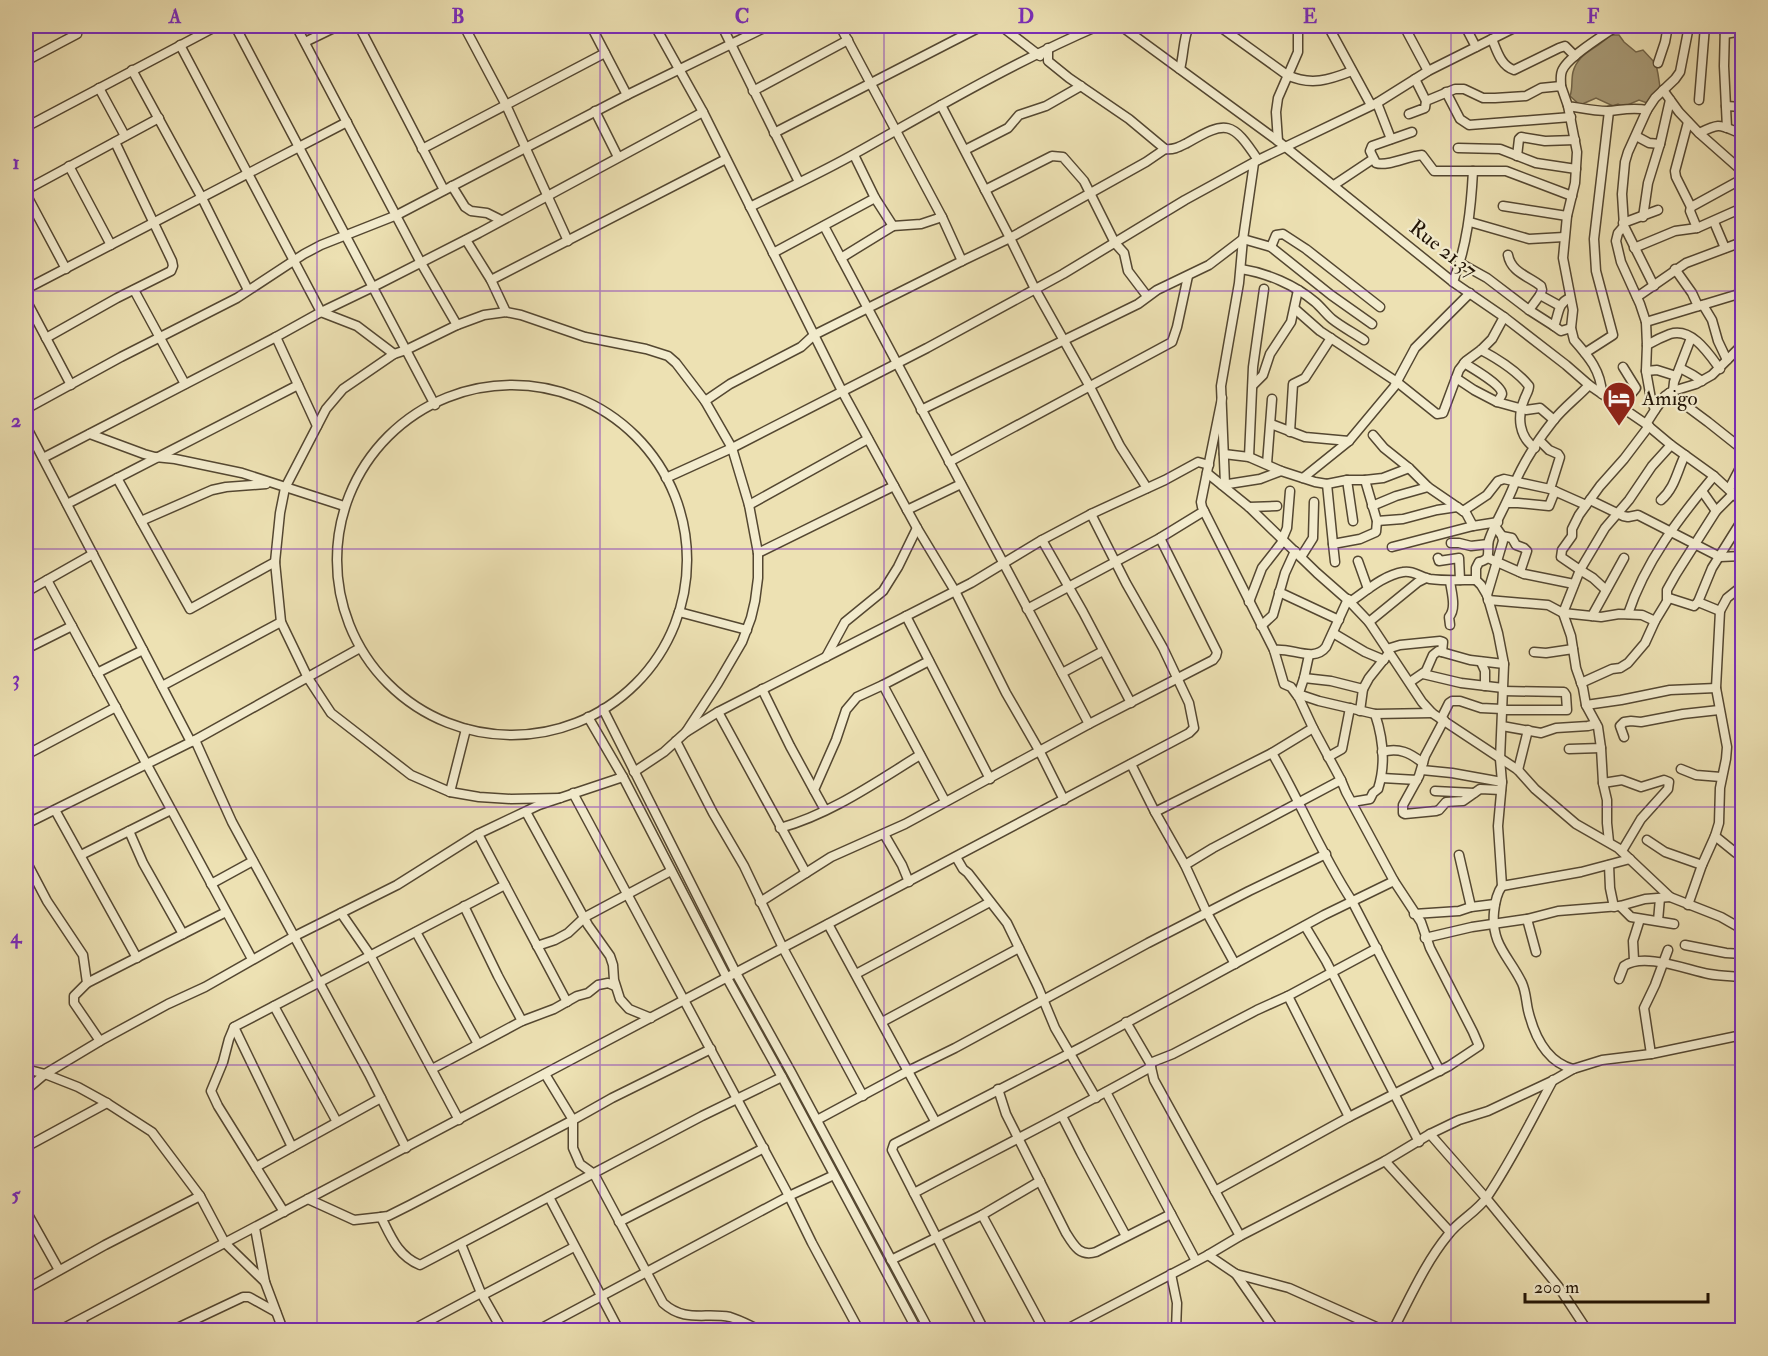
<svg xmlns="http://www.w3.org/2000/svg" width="1768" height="1356" font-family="'IM FELL Double Pica',serif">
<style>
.water{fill:#a89b78;stroke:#72654a;stroke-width:1.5}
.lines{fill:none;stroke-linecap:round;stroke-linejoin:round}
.minor-casing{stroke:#544731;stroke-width:11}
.minor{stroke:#f3ecce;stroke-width:8}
.grid{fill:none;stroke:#7b2cbf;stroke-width:1.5;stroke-opacity:0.55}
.labels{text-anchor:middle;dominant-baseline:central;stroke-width:4.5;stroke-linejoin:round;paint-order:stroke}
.street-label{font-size:21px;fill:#211406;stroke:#f3ecce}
.poi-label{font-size:21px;fill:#211406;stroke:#f3ecce;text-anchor:start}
.neatline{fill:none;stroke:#7b2cbf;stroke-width:2}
.grid-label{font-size:20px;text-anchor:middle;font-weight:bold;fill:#7b2cbf}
</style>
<rect width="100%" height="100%" fill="#ede1b3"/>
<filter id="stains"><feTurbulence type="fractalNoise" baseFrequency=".00333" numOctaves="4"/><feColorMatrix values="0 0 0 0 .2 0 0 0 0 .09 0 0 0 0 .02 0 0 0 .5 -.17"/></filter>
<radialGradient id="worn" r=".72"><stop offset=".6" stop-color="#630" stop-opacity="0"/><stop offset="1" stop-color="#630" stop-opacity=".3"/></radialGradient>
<!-- water -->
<path class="water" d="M1610 35H1619L1624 42 1636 52 1643 50 1656 64 1658 74 1660 87 1651 102 1647 103 1639 100 1623 107 1618 104 1613 106 1596 98 1580 105 1570 96C1573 88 1571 80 1573 72 1578 52 1598 49 1610 35Z"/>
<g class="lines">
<!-- minor casing -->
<g class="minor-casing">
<g id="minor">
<polyline points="235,26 435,405"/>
<polyline points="296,26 421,263 457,325"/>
<polyline points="359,26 444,190"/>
<polyline points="464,26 506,105 568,241"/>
<polyline points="591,26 627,95"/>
<polyline points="655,26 703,112 842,391 917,528 955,591 1006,693 1040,752 1064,800"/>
<polyline points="722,26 799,182"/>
<polyline points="840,26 942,217 962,261 1010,238 1035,289 1090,387 1120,446 1147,488"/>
<polyline points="1001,26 1040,56"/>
<polyline points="1121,26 1278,141 1453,282 1504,317 1566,365 1589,385 1646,424 1671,445 1714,476 1742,502"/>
<path d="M1219 26 1287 75C1311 86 1329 80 1352 71"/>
<polyline points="1328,26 1371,105"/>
<polyline points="1404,26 1428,71"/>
<polyline points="1465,26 1476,47"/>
<polyline points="1725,26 1724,66 1727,128"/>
<polyline points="1725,34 1742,31"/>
<path d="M1492 39C1497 51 1501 66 1514 70L1559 48 1565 46 1575 56"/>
<polyline points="305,42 338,26"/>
<polyline points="180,45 321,312 357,326 394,354"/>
<path d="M1048 48V61L1069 78 1129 119 1165 149C1174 150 1179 147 1187 143 1227 120 1232 121 1258 160"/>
<polyline points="26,61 77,34 72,26"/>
<polyline points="1658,63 1665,42 1668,26"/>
<path d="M1180 69C1184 54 1183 39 1189 26"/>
<polyline points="132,70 202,198 248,290"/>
<polyline points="1415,79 1426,101"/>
<path d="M1561 86C1561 81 1560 76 1562 71 1567 57 1604 35 1617 26"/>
<polyline points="99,88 125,136"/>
<path d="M1663 90 1679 112 1699 133C1722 122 1719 125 1742 134"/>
<polyline points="753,91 848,40"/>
<polyline points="1446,92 1460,119 1469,125 1571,117"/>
<polyline points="1699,100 1705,26"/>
<polyline points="1377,103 1391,139"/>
<polyline points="941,105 1010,238 1146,162 1165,149"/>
<path d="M1568 106 1577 152 1575 183 1567 216 1563 258 1573 310 1571 328 1574 340C1589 357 1601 371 1602 394"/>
<polyline points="1726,106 1742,107"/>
<polyline points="595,111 618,157"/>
<path d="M1409 114 1425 108 1426 101 1455 89H1464L1483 98H1495L1526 96 1541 88 1561 86 1568 106C1581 108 1594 111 1608 111 1621 110 1633 107 1647 110"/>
<polyline points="1688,122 1675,171 1676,177 1691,207"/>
<polyline points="26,127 217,26"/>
<path d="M1412 132 1372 146 1370 151 1376 163C1387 167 1408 156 1422 155L1434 171H1506L1572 196"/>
<polyline points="774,133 982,26"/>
<polyline points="1699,133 1742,171"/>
<polyline points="1636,136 1649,143 1660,144 1670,100"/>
<polyline points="1278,141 1276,112 1278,98 1298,52 1298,26"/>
<polyline points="1458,148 1500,149 1536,163 1576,169"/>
<polyline points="422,149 605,53"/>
<polyline points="965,150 1008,128 1019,115 1046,106 1081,86"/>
<polyline points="854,155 875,198 893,226"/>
<polyline points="1517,156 1519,139 1521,137 1545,141 1575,140"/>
<polyline points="69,166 111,245"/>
<polyline points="1334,185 1373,159"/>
<polyline points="452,186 465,207 471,211 487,213 501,220"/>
<polyline points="26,190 159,118"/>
<polyline points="985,190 1052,156 1063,157 1084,181 1115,243 1124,253 1128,271 1147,296"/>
<polyline points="26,194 66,269"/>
<polyline points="1503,206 1567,216"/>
<path d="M750 207C785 189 821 173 856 153 936 108 1014 62 1098 26"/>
<polyline points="1643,217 1648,183 1660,144"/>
<polyline points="1470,222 1529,239 1564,237"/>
<polyline points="1714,222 1725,248"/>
<polyline points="1623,223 1658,210"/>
<polyline points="824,226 1089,724"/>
<polyline points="1624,226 1654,286"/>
<polyline points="1697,228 1690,211 1691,207 1742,179"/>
<polyline points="466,240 491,280 506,312"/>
<polyline points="1271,247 1276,235 1283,234 1306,249 1380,307"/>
<polyline points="1634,248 1675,231 1697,228 1742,208"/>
<polyline points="773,253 875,198"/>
<path d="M1508 255C1511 272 1528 276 1541 286L1542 290 1540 295 1560 306"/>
<polyline points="841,258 893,226 921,224 942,217"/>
<polyline points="1460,263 1487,278 1529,310"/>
<path d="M1241 269C1267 273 1295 285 1315 302 1321 307 1326 314 1332 319 1342 327 1354 333 1364 340"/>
<polyline points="1675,269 1692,293 1698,306"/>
<polyline points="491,280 726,159"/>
<path d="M1453 282C1467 246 1471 209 1473 171"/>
<polyline points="26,289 347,122"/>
<polyline points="134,290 185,384"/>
<path d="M1540 295 1529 310 1554 326C1559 315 1557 303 1570 298"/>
<polyline points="1637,297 1686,263 1742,242"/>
<polyline points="26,300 71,385"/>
<polyline points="1703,305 1712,320 1718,341 1727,360"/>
<polyline points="1295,309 1320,331 1397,382 1437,414 1443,413 1459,370 1466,361 1481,350 1492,339 1504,317"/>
<polyline points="1646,322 1742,293"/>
<polyline points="1554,326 1561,331 1571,328"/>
<polyline points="276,337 317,426"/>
<polyline points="46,338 117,298 171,271 173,266 172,261 115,142"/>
<path d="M1647 345C1654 341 1662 337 1670 334 1692 327 1709 354 1720 369"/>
<path d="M1481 350C1498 359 1517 371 1529 386 1529 391 1526 394 1524 400 1517 417 1519 437 1535 448"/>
<polyline points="1585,353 1613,335 1596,271 1594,239 1609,111"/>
<path d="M1464 363C1472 368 1502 385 1502 394 1502 395 1498 401 1497 402"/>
<polyline points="1680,368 1693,375 1702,381"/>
<polyline points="1646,371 1657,370 1676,376"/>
<polyline points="1456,378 1474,390 1497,402 1526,410 1540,408 1554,420"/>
<polyline points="1253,385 1263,375 1270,354 1291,322 1298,290"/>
<circle cx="512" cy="560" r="175"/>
<polyline points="1673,391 1674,382 1691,338"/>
<polyline points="1669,393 1708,422 1742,449"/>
<polyline points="705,401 730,384 801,347 814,335 962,261"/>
<polyline points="1621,407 1636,388 1623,367"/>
<polyline points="26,409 121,357 237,298 304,254 321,245 397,215 627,95 768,26"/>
<polyline points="921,410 1138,304 1157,290 1209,265 1243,239 1271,247 1331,295 1372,324"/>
<polyline points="1655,410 1665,396 1673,391 1696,384 1712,375 1742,345"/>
<polyline points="1271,424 1305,437 1349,441"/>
<polyline points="1646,424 1655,410 1651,399 1646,371 1647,345 1646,322 1640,304 1621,262 1616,241 1618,233 1624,226 1622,194 1625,162 1628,152 1647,110 1655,98 1675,79 1680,72 1689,26"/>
<polyline points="26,426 191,742"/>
<polyline points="1649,426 1624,459 1600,486 1579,515 1572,529 1572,536 1562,550 1561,557 1580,570 1605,528 1629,500 1652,466 1671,445"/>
<polyline points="1290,432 1293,384 1305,378 1331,338"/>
<polyline points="90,434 144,454 155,457 175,459 242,473 344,506"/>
<polyline points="1373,435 1384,448 1409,468 1428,487 1466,513 1473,526 1498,522"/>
<polyline points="1540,441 1549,450 1558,454 1560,457 1550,489"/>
<polyline points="1224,454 1249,457 1281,471"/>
<polyline points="1249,457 1253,367 1264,289"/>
<polyline points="43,458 276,337 321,312 373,287 479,233 703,112"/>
<polyline points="949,462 1172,342 1177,327 1188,276"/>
<polyline points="1267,464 1272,399"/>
<polyline points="1207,473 1249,507 1317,573 1350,602 1369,622 1422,702 1432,713 1518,770 1535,789 1576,824 1618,848 1670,897 1721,917 1742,929"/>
<polyline points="117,478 190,609 275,562"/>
<polyline points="666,478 732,448 927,348 1063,274 1185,200 1258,160 1377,103 1428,71 1518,26"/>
<polyline points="1303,478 1349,441 1394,387 1415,348 1470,293"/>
<polyline points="1347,480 1353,521"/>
<polyline points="1225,484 1221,386 1239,283 1243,239 1254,163"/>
<polyline points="1327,484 1333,544"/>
<polyline points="1222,485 1260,479 1281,471 1315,482 1327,484 1347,480 1365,480 1383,478 1409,468"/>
<polyline points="1729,489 1742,464"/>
<polyline points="1702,491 1716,511"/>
<polyline points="1590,500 1623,516 1628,517 1638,515 1720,557 1742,556"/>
<path d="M1661 500C1675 488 1677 471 1685 455"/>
<polyline points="1507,503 1518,503 1549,506 1555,491"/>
<polyline points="67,504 298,385"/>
<polyline points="749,505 868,439"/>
<polyline points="1372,506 1396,496 1428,487"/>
<polyline points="1249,507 1277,506"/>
<polyline points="907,510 961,484"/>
<polyline points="1463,511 1487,495 1498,481 1504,479 1550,489 1586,505"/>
<polyline points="141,521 212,490 226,487 266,484"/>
<polyline points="1377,521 1403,519 1437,510 1457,507"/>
<polyline points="1502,536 1512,538 1516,545 1524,548 1527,551 1520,572"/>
<polyline points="1042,540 1083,612 1131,703"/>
<polyline points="1282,540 1287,528 1290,491"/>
<polyline points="1451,543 1459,543 1471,546 1488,544"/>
<polyline points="1392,547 1473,526"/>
<polyline points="758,553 894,486"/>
<polyline points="1301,557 1313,538 1314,502"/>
<polyline points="1438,558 1439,561 1459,558 1460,580"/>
<polyline points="1488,558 1524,574 1574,584"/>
<polyline points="1358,561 1368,589"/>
<polyline points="1335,562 1333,544 1360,539 1376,532 1377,521 1365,480"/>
<polyline points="47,580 252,959"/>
<polyline points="26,592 93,554"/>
<polyline points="1279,592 1339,620"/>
<polyline points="1487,595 1503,541 1502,536 1495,526"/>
<polyline points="1667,599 1667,590 1676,574 1716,511 1734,493"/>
<polyline points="1488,600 1548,605 1563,613 1601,617 1619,614 1642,615 1655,621 1669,598 1694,606 1698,602 1720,611 1727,598 1742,586"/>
<polyline points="1249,602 1262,568 1283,541"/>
<path d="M1350 602C1366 591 1384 575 1403 572 1413 570 1420 577 1430 579 1445 581 1461 580 1476 580"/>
<polyline points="1698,602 1712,568 1742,520"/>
<polyline points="1027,609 1160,538 1204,511"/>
<polyline points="679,612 747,630"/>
<path d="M1628 614C1645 562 1679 518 1714 476"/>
<polyline points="906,616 990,779"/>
<polyline points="1592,616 1624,558"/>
<polyline points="1369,622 1418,582 1426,578"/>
<path d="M1450 625 1449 617C1457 608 1451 591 1450 581"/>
<polyline points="1261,626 1273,615 1285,573 1295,551"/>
<polyline points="1333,633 1365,652 1384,660"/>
<polyline points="26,649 72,626"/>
<polyline points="1387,649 1400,645 1440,641 1443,642 1442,652"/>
<path d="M1274 650C1291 647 1314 663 1326 647L1348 599"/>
<polyline points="1534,652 1546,653 1573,649"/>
<polyline points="826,657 845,622 883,591 898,567 917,528"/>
<polyline points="929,661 883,685 945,801"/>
<polyline points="1481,662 1485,671 1485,686"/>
<polyline points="97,673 143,650"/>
<polyline points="1062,673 1103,651"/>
<polyline points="1423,674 1461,683 1503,688"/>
<polyline points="1304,678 1331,681 1363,689 1369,678 1389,653"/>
<polyline points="1410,682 1426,671 1433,655 1438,651 1470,660 1504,664"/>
<polyline points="1581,683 1612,669 1620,668 1628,663 1645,643 1655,621"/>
<polyline points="162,686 281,622"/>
<polyline points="762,689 790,746 814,790"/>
<polyline points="1298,694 1319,701 1375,714 1432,713"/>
<polyline points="1298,696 1304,678 1309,655"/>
<polyline points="1586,705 1621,700 1670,690 1716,688"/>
<polyline points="603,709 736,973 791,1072 929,1330"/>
<polyline points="1502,710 1567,710 1566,695 1564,692 1503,691"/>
<polyline points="1360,711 1363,689"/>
<polyline points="718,712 806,873"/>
<polyline points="588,717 623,777 727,978 782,1077 917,1330"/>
<polyline points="1441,719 1449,703 1452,701 1460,701 1481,708 1502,709"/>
<polyline points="1444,720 1425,756 1419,776 1403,805 1403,813 1405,814 1436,811 1439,810 1446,802 1463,801 1480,789 1501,790"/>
<polyline points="1502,726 1541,733 1556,728 1588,726 1596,724"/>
<path d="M1313 728 1272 753C1300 801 1321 854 1352 901L1440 1071"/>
<polyline points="1624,737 1620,726 1624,722 1631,721 1641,722 1683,714 1719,710"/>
<polyline points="195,740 232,822 369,1074 406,1148"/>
<polyline points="676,741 713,813 744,866 783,948 863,1096"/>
<polyline points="1601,748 1603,783 1607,800 1607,823 1609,842"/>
<polyline points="1569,749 1601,748 1598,727 1586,705 1583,688 1576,668 1571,636 1563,613 1580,570 1593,578 1606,590"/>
<path d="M1382 752C1399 747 1410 753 1423 763"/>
<polyline points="26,755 116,707"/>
<polyline points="1328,757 1342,749 1350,708"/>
<polyline points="1131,764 1155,812 1185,865 1207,913 1235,964"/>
<polyline points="1681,769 1696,775 1721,777"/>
<polyline points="1422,770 1452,773 1502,782"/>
<polyline points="1518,770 1528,730"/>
<polyline points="634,772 664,752 686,732 718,712 971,583 1042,540 1091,514 1165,480 1198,462 1209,465"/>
<polyline points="1382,778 1417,780"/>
<polyline points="1603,783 1622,780 1641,787 1664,780 1669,782 1668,789 1641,819 1622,851"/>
<polyline points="1435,791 1474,793"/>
<polyline points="450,792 466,729"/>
<polyline points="573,793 789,1196 812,1243 859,1330"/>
<polyline points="560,798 511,799 479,797 450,792 411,775 331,713 308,678 281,622 275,562 280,513 285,488 326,409 343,389 394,354 406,350 457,325 484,315 506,312 521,315 585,337 646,349 668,356 676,363 705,401 732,448 749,505 758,553 758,578 755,601 751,618 742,642 718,683 686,732"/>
<path d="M1352 802 1370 799 1373 793 1378 789C1386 764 1383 738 1375 714"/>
<polyline points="55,810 137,958"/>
<polyline points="825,810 814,790 836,740 846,710 857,697 883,685"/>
<polyline points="526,812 588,925 610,956 613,965 614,980 620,999 629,1009 651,1018"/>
<polyline points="1155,812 1272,753"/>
<polyline points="26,824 195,740 360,648"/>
<path d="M780 828C831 814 876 782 920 755"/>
<polyline points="129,831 143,863 183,934"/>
<polyline points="478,834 567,1002"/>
<polyline points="884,834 902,865 909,882"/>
<polyline points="1715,836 1736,853 1742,855"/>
<polyline points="1647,840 1665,852 1702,865"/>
<polyline points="81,855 171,810"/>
<polyline points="1459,855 1471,907"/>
<polyline points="956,857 963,869 968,873 1007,923 1038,987 1055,1028 1096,1098"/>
<polyline points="26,861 47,901 83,955 87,983 74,996 74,1003 100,1041"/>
<polyline points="1185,865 1213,848 1341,780"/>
<polyline points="1609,865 1610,888 1614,907"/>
<polyline points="211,884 253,861"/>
<polyline points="1502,886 1581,872 1630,859"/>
<polyline points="760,902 831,857 905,824 1089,724 1213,660 1216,656 1217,652 1160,538"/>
<polyline points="1688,905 1702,865 1715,836 1719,823 1720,788 1726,759 1727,747 1716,688 1720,611"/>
<polyline points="464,906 498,976 522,1021"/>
<polyline points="1620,906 1631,917 1674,924"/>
<polyline points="341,913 370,955 459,1120"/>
<polyline points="1414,914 1459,911 1471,907 1495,904"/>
<polyline points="1527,919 1536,952"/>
<polyline points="1658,921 1660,898"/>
<polyline points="828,924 935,1121"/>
<polyline points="1305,926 1326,961 1419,1142"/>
<polyline points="416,932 478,1044"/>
<polyline points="1425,938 1472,927 1527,919 1558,911 1620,906 1645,899 1670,897"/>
<polyline points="1685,945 1726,953 1742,954"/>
<polyline points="537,946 555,940 568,933 585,917 671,871"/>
<polyline points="1634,960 1633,941 1640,919"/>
<polyline points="856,974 990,902"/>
<path d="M1619 979 1624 966C1644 952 1687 970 1709 974 1720 976 1731 976 1742 977"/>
<polyline points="87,983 226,912"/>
<polyline points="1288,996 1349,1117"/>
<polyline points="274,1006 337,1122"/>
<polyline points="882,1022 1019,948"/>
<polyline points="1126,1022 1150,1063 1154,1080 1240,1236"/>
<polyline points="234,1027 292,1147"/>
<polyline points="1741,1035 1742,969"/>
<polyline points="1651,1054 1644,1008 1655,985 1668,950"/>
<polyline points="1150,1063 1173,1054 1257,1010 1288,996 1377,948"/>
<polyline points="26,1069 45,1074 78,1087 107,1103 152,1132 200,1196 225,1243 265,1282 283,1330"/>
<polyline points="432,1069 522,1021 554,1009 577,996 588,993 598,985 608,983 615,986"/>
<path d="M1573 1069C1546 1062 1534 1035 1528 1010 1526 1001 1526 992 1522 983 1509 956 1491 945 1494 912 1495 902 1497 893 1502 886L1498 826 1502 782 1500 759 1504 664 1498 633 1487 595 1481 585 1476 580V568L1479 562C1493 559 1486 551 1489 540 1495 522 1507 504 1514 485 1523 463 1538 440 1553 421 1563 408 1578 397 1589 385"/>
<path d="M545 1074 573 1120V1148L580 1164 594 1174 663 1303C685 1323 705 1312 730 1317 740 1320 751 1326 760 1330"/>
<path d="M998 1089 1006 1114 1066 1233C1074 1246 1080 1257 1096 1252L1171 1214"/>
<polyline points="26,1090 45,1074 100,1041 168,1004 205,987 293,937 397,885 478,834 539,805 623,777"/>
<polyline points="1106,1092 1196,1261"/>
<polyline points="1062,1116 1081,1153 1126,1236"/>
<polyline points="817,1120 908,1071 955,1048 1148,943 1249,891 1326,854"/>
<polyline points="1430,1134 1486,1198 1558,1286 1587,1330"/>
<polyline points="26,1147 107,1103"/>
<polyline points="1385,1161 1450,1232"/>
<polyline points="256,1167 381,1098"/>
<polyline points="1215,1191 1349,1117 1449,1066 1479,1046 1473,1032 1430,948 1421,922 1394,881 1346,792 1341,780 1313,728 1299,698 1291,687 1284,684 1274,650 1202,507 1201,502 1222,398"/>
<path d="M914 1193C993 1151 1073 1111 1151 1067"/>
<polyline points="549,1197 619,1330"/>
<path d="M308 1199 354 1220 381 1217C391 1237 398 1256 420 1265L702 1116 782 1077"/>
<polyline points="26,1211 59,1270"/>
<polyline points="284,1212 218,1106 211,1091 223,1062 229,1039 234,1027 505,885"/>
<polyline points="982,1215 1044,1330"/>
<polyline points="381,1217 388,1216 410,1205 573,1120 612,1098 711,1049"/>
<polyline points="619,1222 764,1148"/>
<polyline points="255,1228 265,1282"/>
<polyline points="461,1244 481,1293 502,1330"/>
<polyline points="1208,1255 1236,1274 1289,1288 1383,1330"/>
<polyline points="891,1260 982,1215 1040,1181"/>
<polyline points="1171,1274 1177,1303 1176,1330"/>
<polyline points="1236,1274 1275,1330"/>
<polyline points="26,1289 105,1245 200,1196"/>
<polyline points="483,1295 574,1247"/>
<polyline points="26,1318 32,1330"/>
<polyline points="81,1320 87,1330"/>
<polyline points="60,1330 1189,733 1194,728 1189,703 1163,648 1126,583 1091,514"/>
<polyline points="173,1330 243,1297 249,1297 276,1312"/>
<polyline points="412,1330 481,1293"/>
<polyline points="538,1330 789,1196 834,1175"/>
<polyline points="984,1330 892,1150 894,1144 1084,1046 1324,915 1394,881"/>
<polyline points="1065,1330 1208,1255 1240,1236 1385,1161 1430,1134 1459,1120 1488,1111 1554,1080 1573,1069 1602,1060 1651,1054 1742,1035"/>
<path d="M1393 1330C1410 1298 1425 1263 1448 1235 1459 1220 1477 1212 1487 1197 1512 1160 1532 1119 1553 1080"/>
</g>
</g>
<!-- minor -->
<use href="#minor" class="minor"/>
</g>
<!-- grid -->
<path class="grid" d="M317 26V1330M600 26V1330M884 26V1330M1168 26V1330M1451 26V1330M26 291H1742M26 549H1742M26 807H1742M26 1065H1742"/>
<!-- icons -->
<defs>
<g id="hotel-pin" transform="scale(1.725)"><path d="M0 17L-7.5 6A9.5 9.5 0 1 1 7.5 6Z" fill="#8f2418" stroke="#f3ecce"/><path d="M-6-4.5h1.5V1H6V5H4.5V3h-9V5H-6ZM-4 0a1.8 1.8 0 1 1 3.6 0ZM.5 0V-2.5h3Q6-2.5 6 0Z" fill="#fff"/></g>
</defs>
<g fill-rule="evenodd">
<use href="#hotel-pin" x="1619" y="398"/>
</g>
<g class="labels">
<!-- street labels -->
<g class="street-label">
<text transform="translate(1443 249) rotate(38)">Rue 21.37</text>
</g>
<!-- poi labels -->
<g class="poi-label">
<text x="1642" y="398">Amigo</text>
</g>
</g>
<!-- margin -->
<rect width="1768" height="1356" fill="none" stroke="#ede1b3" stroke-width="66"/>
<!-- scale -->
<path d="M1525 1293v9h183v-9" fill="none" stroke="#211406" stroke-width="3"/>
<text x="1534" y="1293" font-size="18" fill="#211406" stroke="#f3ecce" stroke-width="4.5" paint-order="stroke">200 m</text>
<rect x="33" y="33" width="1702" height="1290" class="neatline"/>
<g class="grid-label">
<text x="175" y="23">A</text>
<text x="458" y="23">B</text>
<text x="742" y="23">C</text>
<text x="1026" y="23">D</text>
<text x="1310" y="23">E</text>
<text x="1593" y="23">F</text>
<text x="16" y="169">1</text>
<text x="16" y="427">2</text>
<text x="16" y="685">3</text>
<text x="16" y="943">4</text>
<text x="16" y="1201">5</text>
</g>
<rect width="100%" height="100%" filter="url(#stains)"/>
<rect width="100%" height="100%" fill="url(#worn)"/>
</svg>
